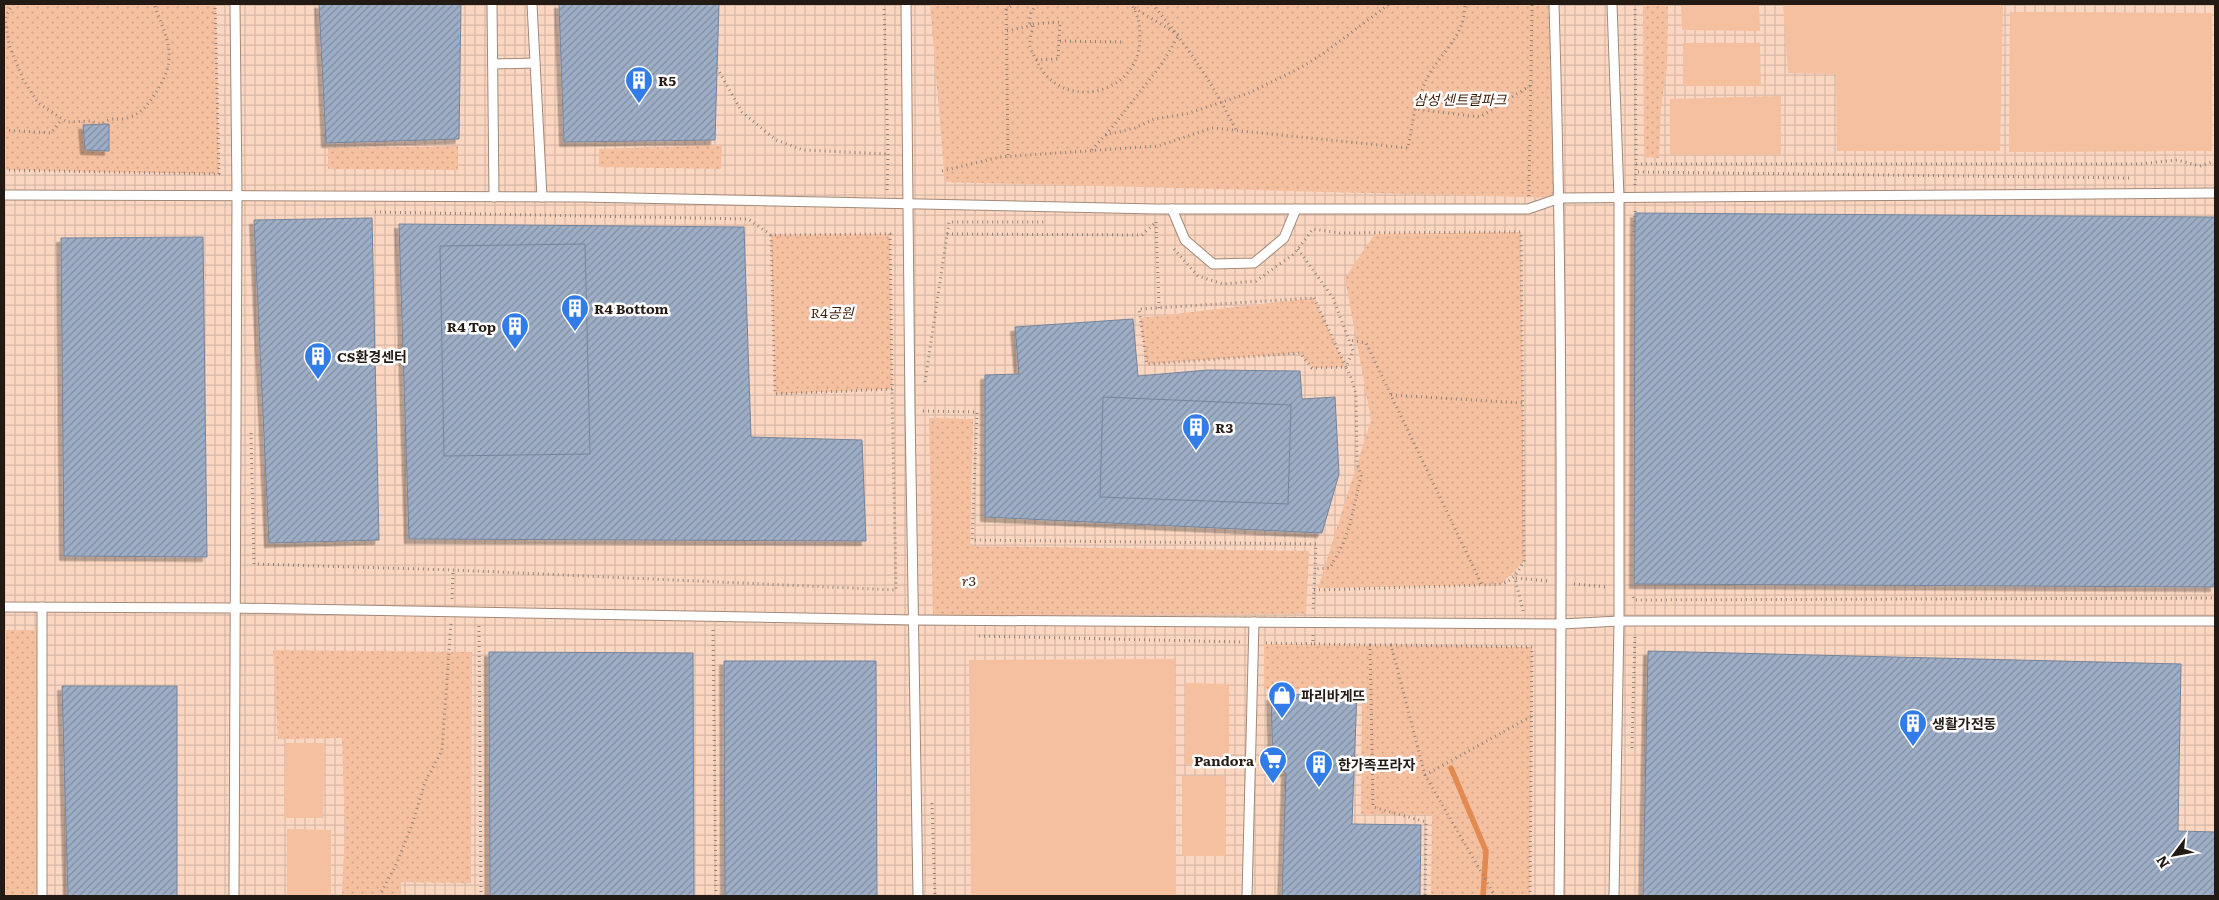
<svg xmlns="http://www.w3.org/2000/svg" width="2219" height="900" font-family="Literata,'Noto Sans KR',serif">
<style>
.industrial{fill:url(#industrial-grid)}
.green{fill:url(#green-dots)}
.pitch{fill:#f5c0a0}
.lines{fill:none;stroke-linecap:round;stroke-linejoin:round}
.stream{stroke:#e28a50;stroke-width:5.5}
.building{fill:url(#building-hatch);stroke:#76859c;filter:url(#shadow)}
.lane-casing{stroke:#a38979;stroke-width:11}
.path{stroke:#948379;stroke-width:3;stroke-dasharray:1 4;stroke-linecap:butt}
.lane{stroke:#fff;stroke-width:9}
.labels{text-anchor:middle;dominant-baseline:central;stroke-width:5;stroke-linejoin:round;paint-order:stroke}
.poi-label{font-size:14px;font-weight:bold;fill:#241a14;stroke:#fff;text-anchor:start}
.park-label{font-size:14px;font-style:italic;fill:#411e06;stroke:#fff}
</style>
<defs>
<pattern id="industrial-grid" width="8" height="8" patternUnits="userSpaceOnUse" patternTransform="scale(1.25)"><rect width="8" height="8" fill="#fbd7c2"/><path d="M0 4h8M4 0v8" fill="none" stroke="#d7b8a6"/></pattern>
<pattern id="green-dots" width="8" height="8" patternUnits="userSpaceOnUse" patternTransform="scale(1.25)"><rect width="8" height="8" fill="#f5c0a0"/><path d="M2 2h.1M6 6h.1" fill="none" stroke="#d2a489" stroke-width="1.8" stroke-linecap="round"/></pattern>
<pattern id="building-hatch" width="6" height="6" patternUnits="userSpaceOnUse" patternTransform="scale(1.25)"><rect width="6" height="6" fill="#9eaec6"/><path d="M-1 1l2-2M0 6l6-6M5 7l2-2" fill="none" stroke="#818da0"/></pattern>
<filter id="shadow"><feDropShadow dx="-4.5" dy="4.5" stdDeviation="0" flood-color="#0004"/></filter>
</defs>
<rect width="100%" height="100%" fill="#fde6d9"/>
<!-- industrial -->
<rect class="industrial" x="4" y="4" width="2211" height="892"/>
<!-- green -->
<g class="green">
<polygon points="4,4 216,4 219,174 4,170"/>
<polygon points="930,4 1554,4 1560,198 945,182"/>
<polygon points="1643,4 1668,4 1667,68 1661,107 1659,158 1644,157"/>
<polygon points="722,145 721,169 599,167 599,149"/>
<polygon points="458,146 458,170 328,169 328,148"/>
<polygon points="1521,232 1524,561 1500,585 1318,588 1371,420 1345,278 1375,234"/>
<polygon points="890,234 892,389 775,394 771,235"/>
<polygon points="1314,298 1346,367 1312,368 1300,353 1147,364 1140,318"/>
<polygon points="929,418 973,419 970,546 1309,551 1306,614 933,615"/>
<polygon points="4,630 40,630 38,896 4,896"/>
<polygon points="1264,644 1532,647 1530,896 1431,896 1432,815 1361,814 1362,690 1264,689"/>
<polygon points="273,650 472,652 471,883 401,882 401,896 342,896 345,828 342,738 278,739"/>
</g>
<!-- pitch -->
<g class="pitch">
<polygon points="1681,4 1759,4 1760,31 1682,30"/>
<polygon points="1783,4 2214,4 2003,5 2000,151 1837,151 1836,74 1788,73"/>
<polygon points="2010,12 2212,13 2212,151 2009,152"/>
<polygon points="1683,43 1760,43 1761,86 1683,86"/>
<polygon points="1781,96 1781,155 1670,155 1670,99"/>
<polygon points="1175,659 1176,896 971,896 969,660"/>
<polygon points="1185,683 1229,684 1229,764 1185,764"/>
<polygon points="285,743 325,743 323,818 284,818"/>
<polygon points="1182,776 1225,776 1226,856 1182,856"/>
<polygon points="287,829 331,830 331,896 287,896"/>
</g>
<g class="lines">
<!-- stream -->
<polyline class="stream" points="1451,768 1486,851 1483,896"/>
</g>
<!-- building -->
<g class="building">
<polygon points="319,4 461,4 459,139 326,143"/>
<polygon points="559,4 719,4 715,140 564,142"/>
<polygon points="109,124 109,151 85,150 83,125"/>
<polygon points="1635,213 2215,217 2215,587 1634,584"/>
<polygon points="372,218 379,540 269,543 254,220"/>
<polygon points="399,224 744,227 751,437 862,440 866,541 409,539"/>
<polygon points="203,237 207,557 64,556 61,238"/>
<polygon points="585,244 590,454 444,456 440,246"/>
<polygon points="1133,319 1138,376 1208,370 1300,371 1302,399 1335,397 1339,474 1322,533 985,517 985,375 1019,374 1015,327"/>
<polygon points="1103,397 1291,405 1288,504 1100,497"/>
<polygon points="1648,651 2181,664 2178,831 2215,832 2215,896 1643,896"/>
<polygon points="489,652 693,653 694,896 490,896"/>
<polygon points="724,661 876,661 877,896 725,896"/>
<polygon points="62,686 177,686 177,896 68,896"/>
<polygon points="1357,691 1352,824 1421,825 1420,896 1282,896 1286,773 1273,767 1271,696"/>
</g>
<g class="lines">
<!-- lane casing -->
<g class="lane-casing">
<g id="lane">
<polyline points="492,4 494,197"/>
<polyline points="532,4 542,197"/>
<polyline points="906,4 910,410 918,896"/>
<path d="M1554 4C1563 301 1562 599 1559 896"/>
<polyline points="1612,4 1619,198 1619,621 1614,896"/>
<polyline points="493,64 535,63"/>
<polyline points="4,195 582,197 1156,209 1528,209 1560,198 2215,193"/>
<polyline points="1172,209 1185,240 1213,264 1254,263 1284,238 1296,209"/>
<polyline points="4,607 234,608 915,620 1562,624 1619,621 2215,621"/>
<polyline points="42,607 42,896"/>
<polyline points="234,896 237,195 235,4"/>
<polyline points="1247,896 1254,622"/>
</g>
</g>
<!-- path -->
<g class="path">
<path d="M13 4 5 17 9 45 23 79 38 103 67 122 90 121 102 124C113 115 119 122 130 117 142 113 148 104 155 94 180 56 167 41 154 4"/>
<polyline points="884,4 888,154 887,192"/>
<polyline points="1006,4 1008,157"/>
<path d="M1036 4 1031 13 1029 26 1033 24C1032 31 1029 40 1030 47 1031 51 1035 57 1037 61 1061 114 1142 95 1140 36 1140 24 1138 14 1131 4"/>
<path d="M1152 4C1185 42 1213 84 1236 130"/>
<polyline points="1635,4 1636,172 2130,178"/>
<polyline points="1006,10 1013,4"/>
<polyline points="1033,24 1060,22 1058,59 1036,60"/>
<polyline points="1007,31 1029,26"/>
<polyline points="1060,41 1125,42"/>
<polyline points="717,68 742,112 776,140 803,150 888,154"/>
<path d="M1415 109C1420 97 1423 84 1430 73 1445 48 1465 35 1465 4"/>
<polyline points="4,130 51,133 62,119"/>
<polyline points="1106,135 1161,65 1179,35 1134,8"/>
<polyline points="1092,150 1105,135 1135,128 1154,119 1186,114 1249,93 1300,68 1321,55 1389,4"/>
<polyline points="1636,164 2139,164 2177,160 2200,166 2215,161"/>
<polyline points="4,170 219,174 215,4"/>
<polyline points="942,171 1000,157 1158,146 1212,128 1408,148 1415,109 1480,117 1531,85"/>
<polyline points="1635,185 1636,172"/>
<polyline points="1529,196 1532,4"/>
<polyline points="375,212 748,219 771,235"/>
<polyline points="1156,222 1159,308"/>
<polyline points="1634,232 1635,211"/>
<polygon points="890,234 892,389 775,394 771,235"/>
<polyline points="947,234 1142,235 1155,223"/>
<path d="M1174 249 1198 276 1223 284 1256 281 1294 254 1313 229 1340 233 1521 232 1524 561C1512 583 1507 585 1482 585L1366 343 1349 340"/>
<polyline points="1298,249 1333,298 1353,351 1346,367 1350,375 1356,394 1357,463 1361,476 1350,524 1343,544 1330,568 1315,569"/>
<polygon points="1314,298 1346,367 1312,368 1300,353 1147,364 1139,309"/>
<polyline points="925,382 949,222 1044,222"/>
<polyline points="1391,395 1523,403"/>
<polyline points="923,411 977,412 972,540 1316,544 1313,611"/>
<polyline points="251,433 254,564 453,570 896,590 892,389"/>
<polyline points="1574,584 1607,587"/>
<polyline points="1314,590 1482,585"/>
<polyline points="1633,597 1634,600 2215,598"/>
<polyline points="452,599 453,570"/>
<polyline points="1523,611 1515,578 1548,581"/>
<polyline points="479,626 481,896"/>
<polyline points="713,630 716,896"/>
<polyline points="1313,635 1313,644 1370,645 1373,807 1426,822 1425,896"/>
<polyline points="979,636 1242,642"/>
<polyline points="1266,643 1313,644"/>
<polyline points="1370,645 1391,645 1425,775 1495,896"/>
<polyline points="1391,645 1532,647 1530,896"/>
<polyline points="1632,748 1635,634"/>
<polyline points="1425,775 1532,716"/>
<polyline points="932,803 935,896"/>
<polyline points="379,896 395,867 412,825 425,782 442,750 451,623"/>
</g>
<!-- lane -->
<use href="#lane" class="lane"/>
</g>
<!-- icons -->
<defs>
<g id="building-pin" transform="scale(1.4375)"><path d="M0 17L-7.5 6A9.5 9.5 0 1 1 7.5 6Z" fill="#327ce9" stroke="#fff"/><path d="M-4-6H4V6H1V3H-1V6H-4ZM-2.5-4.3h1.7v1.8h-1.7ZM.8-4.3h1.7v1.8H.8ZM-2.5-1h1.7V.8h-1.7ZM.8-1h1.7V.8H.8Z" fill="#fff"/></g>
<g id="shop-pin" transform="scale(1.4375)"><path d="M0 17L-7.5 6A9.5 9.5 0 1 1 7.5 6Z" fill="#327ce9" stroke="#fff"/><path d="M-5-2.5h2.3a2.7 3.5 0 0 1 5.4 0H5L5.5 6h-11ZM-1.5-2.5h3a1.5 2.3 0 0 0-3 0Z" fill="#fff"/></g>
<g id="supermarket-pin" transform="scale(1.4375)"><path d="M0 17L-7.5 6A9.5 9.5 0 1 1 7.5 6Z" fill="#327ce9" stroke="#fff"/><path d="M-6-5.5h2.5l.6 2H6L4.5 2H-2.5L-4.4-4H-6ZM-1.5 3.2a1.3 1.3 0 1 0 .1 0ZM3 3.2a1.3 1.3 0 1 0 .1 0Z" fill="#fff"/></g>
</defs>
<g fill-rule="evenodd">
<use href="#building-pin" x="639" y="80"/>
<use href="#building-pin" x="575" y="308"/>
<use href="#building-pin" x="515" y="326"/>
<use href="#building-pin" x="318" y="356"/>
<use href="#building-pin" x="1196" y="427"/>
<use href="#shop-pin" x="1282" y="695"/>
<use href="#building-pin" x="1913" y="723"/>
<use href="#supermarket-pin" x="1273" y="760"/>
<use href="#building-pin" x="1319" y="764"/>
</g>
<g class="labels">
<!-- poi labels -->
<g class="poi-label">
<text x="658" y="80">R5</text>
<text x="594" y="308">R4 Bottom</text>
<text x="496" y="326" text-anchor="end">R4 Top</text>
<text x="337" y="356">CS환경센터</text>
<text x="1215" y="427">R3</text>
<text x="1301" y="695">파리바게뜨</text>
<text x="1932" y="723">생활가전동</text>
<text x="1254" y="760" text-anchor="end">Pandora</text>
<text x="1338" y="764">한가족프라자</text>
</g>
<!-- park labels -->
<g class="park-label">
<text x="1460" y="99">삼성 센트럴파크</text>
<text x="832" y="312">R4공원</text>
<text x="969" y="580">r3</text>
</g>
</g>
<!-- border -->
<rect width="2219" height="900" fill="none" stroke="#241a14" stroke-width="10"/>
<!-- north arrow -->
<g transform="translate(2174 855) rotate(238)" stroke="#ffffff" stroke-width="4" paint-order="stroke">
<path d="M0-4L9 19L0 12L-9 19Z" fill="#241a14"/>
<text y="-8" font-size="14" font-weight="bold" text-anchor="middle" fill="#241a14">N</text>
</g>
</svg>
